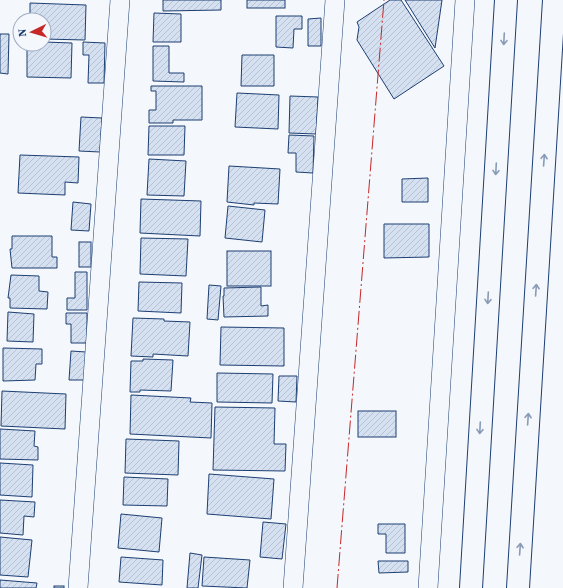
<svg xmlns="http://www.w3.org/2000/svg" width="563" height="588" font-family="'Source Serif 4',serif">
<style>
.building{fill:url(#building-hatch);stroke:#1d3f73}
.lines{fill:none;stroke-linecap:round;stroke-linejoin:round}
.minor-casing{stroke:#1d3f73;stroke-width:20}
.secondary-casing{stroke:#1d3f73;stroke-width:24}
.minor{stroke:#f4f7fb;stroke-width:19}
.secondary{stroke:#f4f7fb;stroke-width:22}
.power{stroke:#c62828;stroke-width:1;stroke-dasharray:14 3 2 3;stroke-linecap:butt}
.oneway{stroke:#889bb7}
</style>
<defs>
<pattern id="building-hatch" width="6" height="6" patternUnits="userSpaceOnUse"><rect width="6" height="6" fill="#d5e0f0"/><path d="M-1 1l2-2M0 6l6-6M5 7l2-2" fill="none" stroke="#b6c1d1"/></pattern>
</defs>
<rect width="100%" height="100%" fill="#f4f7fb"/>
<!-- building -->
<g class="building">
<polygon points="163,0 221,0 221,10 163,11"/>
<rect x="247" y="0" width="38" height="8"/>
<polygon points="390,0 401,0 444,66 394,99 357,40 359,27 357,22"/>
<polygon points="405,0 442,0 435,48"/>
<polygon points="30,3 86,5 85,40 44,39 44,20 30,20"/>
<polygon points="154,13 181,14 181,42 153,42"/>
<polygon points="276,16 302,16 302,29 294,29 293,48 276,47"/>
<polygon points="321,18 321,46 308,46 308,19"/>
<polygon points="0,34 9,34 8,74 0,73"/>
<polygon points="44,42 72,43 71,78 27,77 27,44 44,44"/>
<polygon points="83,42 105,43 104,83 88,83 89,55 83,55"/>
<polygon points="153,46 169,46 169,73 184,73 184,82 153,81"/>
<polygon points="242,55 274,55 274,86 241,86"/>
<polygon points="151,86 202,86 202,120 173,120 173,123 149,123 149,110 156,110 156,91 151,91"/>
<polygon points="237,93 279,95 278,129 235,127"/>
<polygon points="290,96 318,97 316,134 289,133"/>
<polygon points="81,117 102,118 100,152 79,151"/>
<polygon points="149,126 185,126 184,155 148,155"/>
<polygon points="289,135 314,136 313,173 296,172 296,153 288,153"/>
<polygon points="20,155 79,157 78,183 65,182 65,195 18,193"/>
<polygon points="149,159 186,161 184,196 147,195"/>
<polygon points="229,166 280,169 278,204 254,203 254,205 227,202"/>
<polygon points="428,178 428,202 402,202 402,179"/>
<polygon points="141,199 201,201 200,236 140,233"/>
<polygon points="73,202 91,204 89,231 71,230"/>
<polygon points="228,206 265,210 262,242 225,238"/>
<polygon points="384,224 429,224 429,257 384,258"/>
<polygon points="12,236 52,236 52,257 57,257 57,268 12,268 10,249 12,249"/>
<polygon points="141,238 188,239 186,276 140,274"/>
<rect x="79" y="242" width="12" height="25"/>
<rect x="227" y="251" width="44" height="35"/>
<polygon points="75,272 87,272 87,310 67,310 67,298 75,298"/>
<polygon points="11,275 39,276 39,291 48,292 47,309 10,308 10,298 8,298"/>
<polygon points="139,282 182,283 181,313 138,311"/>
<polygon points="209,285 221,286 218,320 207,319"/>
<polygon points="261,287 261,306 268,305 268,316 224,317 223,296 224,296 224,288"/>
<polygon points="8,312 34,314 33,342 7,341"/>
<polygon points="66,313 87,313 87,343 71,343 71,324 66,324"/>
<polygon points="133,318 164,319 164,321 190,322 188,356 153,354 153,357 131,356"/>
<polygon points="221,327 284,328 284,366 220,365"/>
<polygon points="3,348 42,349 42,364 36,364 35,380 3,381"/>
<polygon points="71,351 86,352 85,380 69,380"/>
<polygon points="143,359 173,360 171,391 140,390 140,392 130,392 131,361 143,361"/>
<polygon points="217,373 273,374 272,403 217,402"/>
<polygon points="279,376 297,376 296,402 278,401"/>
<polygon points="2,391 66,394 65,429 1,426"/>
<polygon points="131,395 191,398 190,402 212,403 211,438 130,434"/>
<polygon points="215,407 275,408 274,444 286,444 285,471 213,470"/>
<rect x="358" y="411" width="38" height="26"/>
<polygon points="0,429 35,431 34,446 38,447 38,460 0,459"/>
<polygon points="126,439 179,441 178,475 125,473"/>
<polygon points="0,463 33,465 32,497 0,495"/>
<polygon points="209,474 274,479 271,519 207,514"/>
<polygon points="124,477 168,479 167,506 123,505"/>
<polygon points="0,500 35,502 34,517 24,516 23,535 0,533"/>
<polygon points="121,514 162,518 159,552 118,548"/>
<polygon points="263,522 286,524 282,559 260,557"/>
<polygon points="378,524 405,524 405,553 386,553 386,534 378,534"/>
<polygon points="0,537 32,540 28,577 0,575"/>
<polygon points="190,553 202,555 198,588 187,588"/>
<polygon points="121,557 163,560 162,585 119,582"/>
<polygon points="204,557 250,560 247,588 202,586"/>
<polygon points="378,561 408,561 408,572 379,573"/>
<polygon points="0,580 37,583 36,588 0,588"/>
<rect x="54" y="586" width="10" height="2"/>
</g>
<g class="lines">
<!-- minor casing -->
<g class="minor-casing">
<g id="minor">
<polyline points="78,588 120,0"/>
<polyline points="293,588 335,0"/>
<polyline points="428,588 465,0"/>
</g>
</g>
<!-- secondary casing -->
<g class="secondary-casing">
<g id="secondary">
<polyline points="471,588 506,0"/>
<polyline points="518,588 554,0"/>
</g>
</g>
<!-- minor -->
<use href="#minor" class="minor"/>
<!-- secondary -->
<use href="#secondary" class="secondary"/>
<!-- power -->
<polyline class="power" points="337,588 384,0"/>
</g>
<!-- one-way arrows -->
<defs><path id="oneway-shaft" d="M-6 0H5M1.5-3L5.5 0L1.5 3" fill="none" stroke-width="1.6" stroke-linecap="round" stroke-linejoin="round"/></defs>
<g class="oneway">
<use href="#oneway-shaft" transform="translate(504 39) rotate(93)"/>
<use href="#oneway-shaft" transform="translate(544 160) rotate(-86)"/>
<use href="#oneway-shaft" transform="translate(496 169) rotate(93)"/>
<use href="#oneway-shaft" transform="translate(536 290) rotate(-86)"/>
<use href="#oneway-shaft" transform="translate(488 298) rotate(93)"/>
<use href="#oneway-shaft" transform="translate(528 419) rotate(-86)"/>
<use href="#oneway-shaft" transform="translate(480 428) rotate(93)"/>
<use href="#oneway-shaft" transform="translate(520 549) rotate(-86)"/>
</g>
<!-- north arrow -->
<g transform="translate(32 32) rotate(265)"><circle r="19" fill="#f4f7fb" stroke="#9eadc5"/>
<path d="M0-3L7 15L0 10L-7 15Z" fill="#c62828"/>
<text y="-6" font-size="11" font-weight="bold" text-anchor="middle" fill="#1d3f73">N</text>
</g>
</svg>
